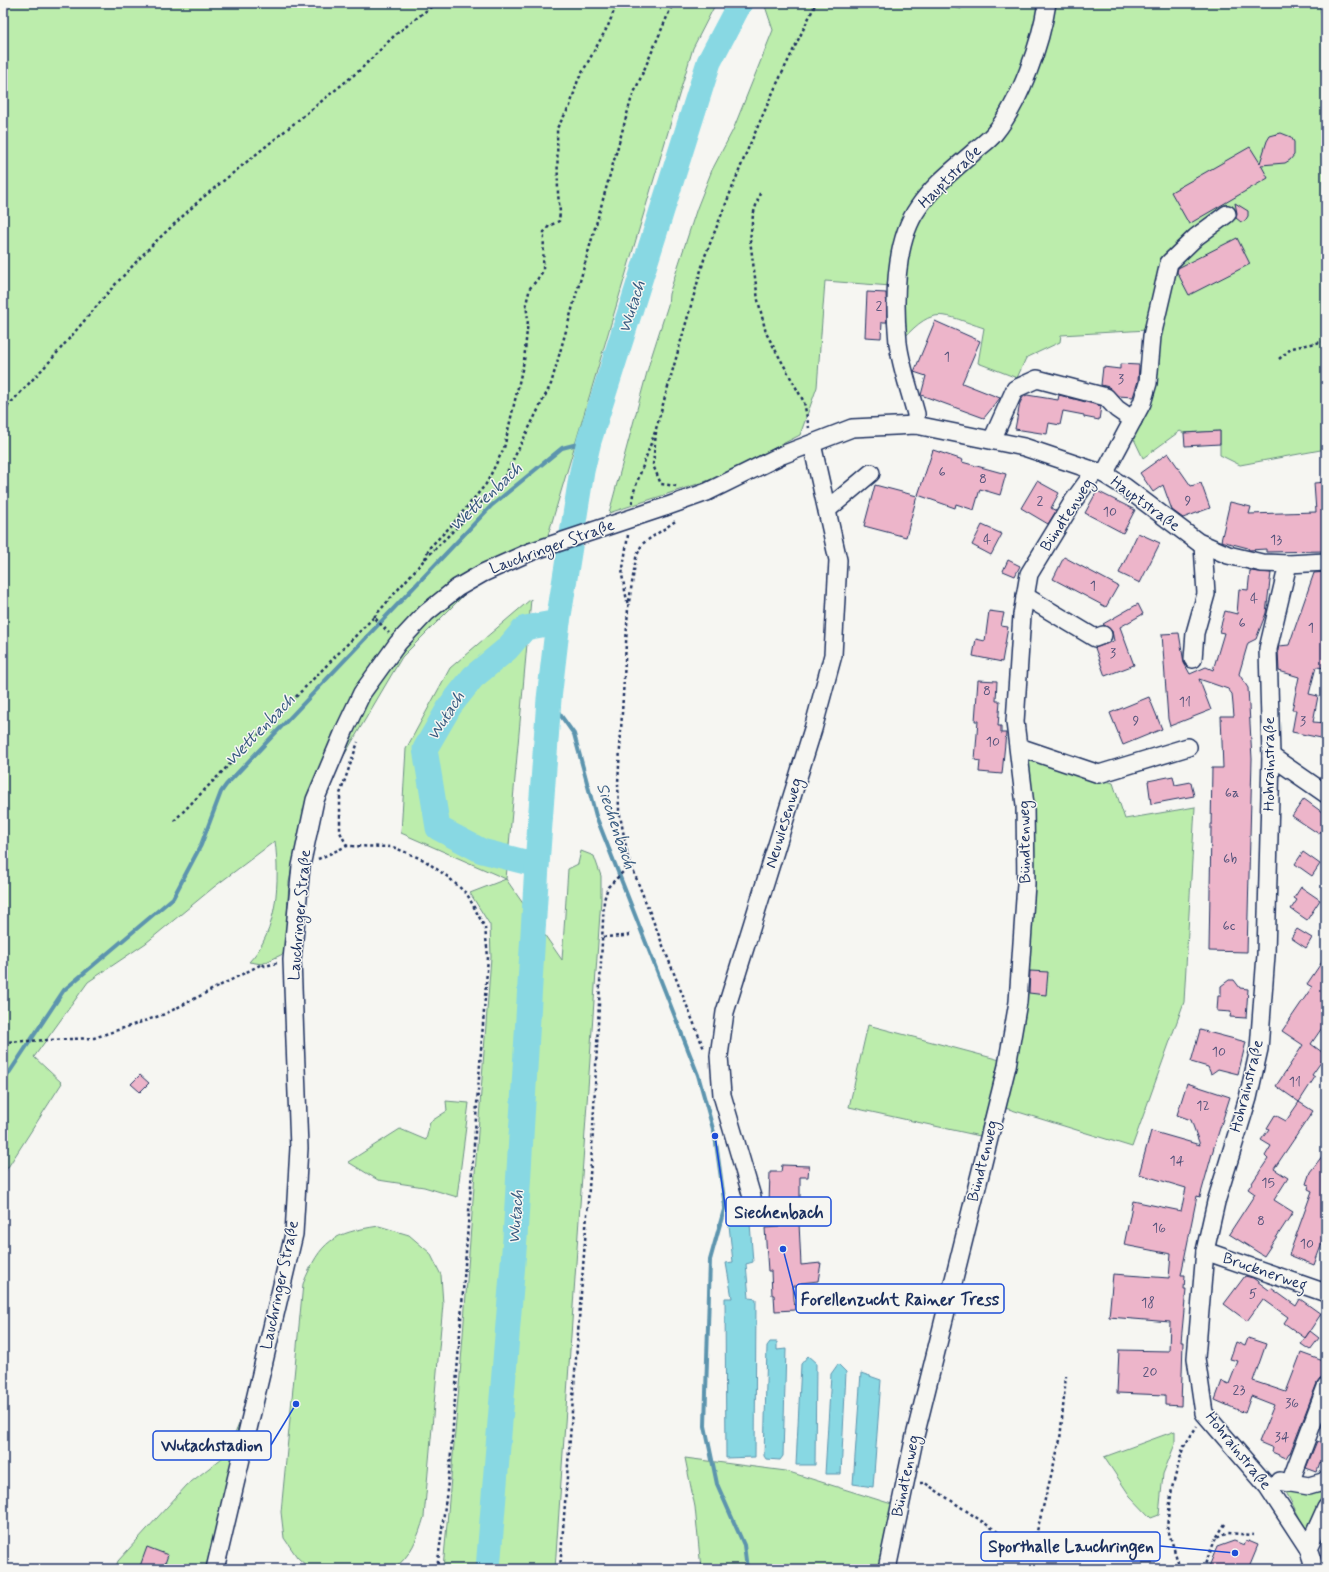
<svg xmlns="http://www.w3.org/2000/svg" width="1329" height="1572" font-family="Mynerve,sans-serif">
<style>
.green{fill:#bcedac;stroke:#6c8e85}
.water{fill:#88d8e3;stroke:#5c94ae}
.lines{fill:none;stroke-linecap:round;stroke-linejoin:round}
.stream{stroke:#5c94ae;stroke-width:4}
.river{stroke:#88d8e3;stroke-width:25}
.building{fill:#edb5ca;stroke:#1b2f5e}
.minor-casing{stroke:#1b2f5e;stroke-width:20}
.path{stroke:#1b2f5e;stroke-width:2.5;stroke-dasharray:3 3;stroke-linecap:butt}
.minor{stroke:#f6f6f2;stroke-width:17}
.minor-bridge-casing{stroke:#1b2f5e;stroke-width:20;stroke-linecap:butt}
.minor-bridge{stroke:#f6f6f2;stroke-width:17}
.labels{text-anchor:middle;dominant-baseline:central;stroke-width:3;stroke-linejoin:round;paint-order:stroke}
.number-label{font-size:14px;fill:#505079}
.street-label{font-size:16px;fill:#1b2f5e;stroke:#f6f6f2}
.water-label{font-size:17px;font-style:italic;fill:#36597f;stroke:#f6f6f2}
.leader{fill:none;stroke:#1d4ed8;stroke-width:1.5}
.callout-dot{fill:#1d4ed8;stroke:#f6f6f2;stroke-width:1.5}
.callout{fill:#f6f6f2;stroke:#1d4ed8;stroke-width:1.5}
.callout-label{font-size:17px;text-anchor:middle;font-weight:bold;fill:#1b2f5e}
</style>
<rect width="100%" height="100%" fill="#f6f6f2"/>
<filter id="ink" filterUnits="userSpaceOnUse"><feTurbulence type="fractalNoise" baseFrequency=".025" numOctaves="2"/><feDisplacementMap in="SourceGraphic" scale="8" xChannelSelector="R" yChannelSelector="G"/><feConvolveMatrix kernelMatrix="1 2 1 2 8 2 1 2 1" color-interpolation-filters="sRGB"/></filter>
<g filter="url(#ink)">
<!-- green -->
<g class="green">
<path d="M3 3H716L693 48 546 542 471 588 402 657 309 815 303 819 289 882 285 953 262 964 249 962C278 932 280 880 275 841L214 887 146 943 88 982 34 1057 62 1083 3 1175Z"/>
<path d="M764 3H933L961 9 964 3H1319L1326 37V449L1240 465 1220 455V431L1184 433 1180 431 1143 458 1132 435 1148 330 1061 335 1060 342 1026 358 1017 378 978 363 984 328C943 315 935 304 903 339L891 286 825 281 817 387 800 435 716 478 609 513 650 361 668 305 669 294 697 208 712 170 733 130 773 30Z"/>
<polygon points="531,599 506,879 562,960 568,869 578,864 581,851 594,856 601,876 601,899 555,1569 443,1569 460,1375 491,957 490,925 470,893 506,879 401,833 406,749 450,668"/>
<polygon points="1028,759 1035,759 1113,783 1125,819 1195,807 1184,1002 1132,1147 1002,1107 1031,806"/>
<polygon points="868,1025 1000,1060 980,1136 849,1107"/>
<polygon points="446,1101 469,1103 457,1197 424,1187 378,1180 348,1162 400,1129 426,1140 430,1122 447,1111"/>
<path d="M379 1226 409 1235 430 1253 441 1275 443 1304 424 1517C418 1537 411 1557 393 1569H310L297 1557 284 1538 281 1512 303 1284C321 1240 333 1233 379 1226Z"/>
<polygon points="239,1424 235,1457 209,1569 115,1569 118,1561 187,1485 226,1455"/>
<polygon points="1175,1431 1175,1444 1163,1474 1159,1515 1151,1518 1130,1496 1104,1457"/>
<polygon points="685,1458 786,1471 895,1505 881,1569 701,1569 695,1507"/>
<polygon points="1286,1492 1323,1493 1306,1530"/>
</g>
<!-- water -->
<g class="water">
<polygon points="750,1223 753,1262 746,1264 749,1298 756,1299 755,1457 726,1458 725,1298 732,1298 726,1263 733,1262 729,1225"/>
<polygon points="770,1342 777,1342 777,1350 786,1349 783,1456 780,1460 766,1459 764,1456 767,1346"/>
<polygon points="808,1356 816,1363 815,1465 796,1465 801,1364"/>
<polygon points="838,1364 846,1372 841,1474 825,1474 831,1374"/>
<polygon points="861,1373 881,1380 873,1487 853,1484"/>
</g>
<g class="lines">
<!-- stream -->
<g class="stream">
<polyline points="549,699 574,734 596,816 698,1075 715,1136 725,1206 710,1260 705,1426 717,1484 744,1545 747,1569"/>
<polyline points="3,1082 64,990 173,898 201,845 221,792 226,785 491,506 562,448 589,441"/>
</g>
<!-- river -->
<g class="river">
<polyline points="537,865 482,851 438,828 425,749 450,706 473,677 507,649 525,628 558,622"/>
<polyline points="488,1569 515,1238 537,865 549,699 558,622 582,471 589,441 709,62 740,3"/>
</g>
</g>
<!-- building -->
<g class="building">
<polygon points="1281,133 1291,137 1294,142 1294,155 1290,160 1285,163 1261,165 1268,178 1189,224 1171,192 1250,147 1260,163 1267,141 1270,136"/>
<polygon points="1235,203 1248,211 1248,216 1245,221 1241,222 1236,218 1237,213"/>
<polygon points="1237,238 1250,264 1189,295 1177,272 1178,268"/>
<polygon points="867,292 886,293 887,322 882,322 881,338 865,337"/>
<polygon points="935,321 980,341 962,383 1000,398 984,418 921,395 926,376 914,372"/>
<polygon points="1120,364 1139,365 1138,381 1133,397 1118,396 1109,387 1101,385 1103,367 1120,369"/>
<polygon points="1027,395 1058,400 1059,395 1101,406 1099,420 1084,417 1084,415 1063,411 1060,425 1049,423 1047,434 1015,429 1020,403 1023,397"/>
<polygon points="1220,431 1220,444 1185,446 1184,433"/>
<polygon points="933,450 963,460 962,462 1006,474 1000,495 980,489 974,510 956,504 955,508 918,495"/>
<polygon points="1168,453 1191,486 1201,483 1210,508 1183,518 1172,510 1163,485 1153,492 1140,473"/>
<polygon points="1037,481 1059,493 1051,508 1056,511 1048,524 1021,508"/>
<polygon points="1326,482 1326,551 1266,552 1266,549 1249,550 1248,548 1221,541 1230,502 1251,507 1249,514 1316,512 1314,483"/>
<polygon points="875,485 917,496 906,537 864,526"/>
<polygon points="1097,491 1135,510 1123,533 1085,513"/>
<polygon points="982,525 1002,534 991,555 972,545"/>
<polygon points="1138,533 1160,543 1140,583 1119,573"/>
<polygon points="1064,557 1118,586 1106,607 1053,579"/>
<polygon points="1008,560 1020,566 1015,576 1003,571"/>
<polygon points="1250,571 1271,573 1266,613 1256,639 1248,643 1239,674 1248,688 1252,759 1247,952 1209,951 1212,768 1223,768 1221,716 1234,716 1232,694 1228,689 1199,679 1211,710 1170,726 1168,719 1162,634 1179,633 1184,663 1190,674 1206,667 1213,670 1224,633 1219,632 1225,611 1237,614 1239,589 1248,590"/>
<polygon points="1326,572 1326,668 1316,667 1309,694 1318,696 1313,722 1326,723 1326,739 1292,732 1296,710 1292,710 1299,677 1279,671 1278,650 1279,646 1289,645 1314,573"/>
<polygon points="1138,604 1143,614 1120,627 1134,665 1105,676 1095,648 1114,641 1112,631 1103,624"/>
<polygon points="989,611 1004,613 1001,626 1008,627 1002,662 973,656 976,639 985,641"/>
<polygon points="978,680 997,681 996,701 1000,701 998,726 1001,726 1001,733 1006,733 1002,774 979,772 980,761 975,760 978,721 975,721"/>
<polygon points="1149,697 1162,729 1123,745 1110,713"/>
<polygon points="1173,776 1175,785 1191,782 1194,796 1151,804 1148,781"/>
<polygon points="1304,799 1326,815 1326,824 1319,834 1292,816"/>
<polygon points="1303,852 1320,864 1312,876 1295,864"/>
<polygon points="1301,887 1320,900 1307,920 1291,909 1297,900 1294,898"/>
<polygon points="1297,929 1312,938 1306,948 1291,938"/>
<polygon points="1326,956 1326,1022 1311,1044 1326,1055 1312,1075 1315,1077 1299,1102 1276,1086 1303,1045 1282,1031 1312,987 1307,984"/>
<polygon points="1030,971 1048,972 1046,995 1029,993"/>
<polygon points="1229,980 1234,980 1240,988 1248,989 1246,1018 1230,1017 1231,1012 1217,1011 1218,996 1221,996 1221,986"/>
<polygon points="1200,1030 1246,1042 1238,1074 1218,1069 1211,1074 1208,1067 1191,1062"/>
<polygon points="140,1075 149,1083 140,1092 131,1084"/>
<polygon points="1187,1083 1230,1097 1214,1147 1200,1197 1197,1196 1181,1275 1185,1275 1184,1289 1186,1289 1181,1342 1183,1342 1181,1406 1165,1405 1165,1395 1117,1393 1119,1350 1169,1351 1170,1322 1109,1317 1113,1274 1169,1278 1171,1254 1124,1245 1133,1201 1181,1211 1186,1188 1139,1174 1151,1131 1200,1145 1191,1120 1177,1115"/>
<polygon points="1299,1102 1313,1111 1274,1169 1288,1178 1274,1200 1293,1212 1264,1256 1229,1234 1255,1194 1248,1189 1268,1159 1265,1156 1271,1146 1261,1140 1269,1129 1267,1128 1275,1115 1286,1121"/>
<polygon points="1326,1151 1326,1212 1322,1224 1326,1227 1326,1232 1314,1265 1289,1255 1312,1191 1308,1189 1309,1185 1306,1184 1310,1172"/>
<polygon points="782,1165 809,1166 808,1177 800,1177 800,1203 808,1203 808,1223 799,1223 801,1265 821,1263 818,1281 801,1283 801,1286 793,1286 795,1310 775,1311 774,1295 772,1295 771,1271 768,1271 765,1228 779,1227 779,1203 769,1203 770,1172 781,1172"/>
<polygon points="1245,1276 1253,1278 1269,1290 1271,1288 1296,1306 1300,1299 1321,1314 1305,1338 1284,1323 1288,1317 1263,1299 1247,1321 1224,1304"/>
<polygon points="1310,1331 1319,1338 1310,1350 1301,1344"/>
<polygon points="1248,1338 1266,1344 1253,1381 1286,1392 1301,1353 1326,1362 1326,1377 1320,1379 1317,1383 1290,1453 1289,1453 1286,1458 1272,1452 1273,1448 1259,1442 1274,1405 1251,1396 1245,1413 1215,1400 1222,1381 1229,1384 1238,1361 1230,1359 1236,1342 1245,1346"/>
<polygon points="1317,1441 1326,1444 1326,1457 1323,1464 1320,1463 1317,1472 1306,1468"/>
<polygon points="1246,1540 1258,1545 1248,1569 1208,1569 1217,1547 1234,1541 1244,1545"/>
<polygon points="147,1547 168,1555 163,1569 139,1569"/>
</g>
<g class="lines">
<!-- minor casing -->
<g class="minor-casing">
<g id="minor">
<path d="M916 425V414C910 391 901 367 898 343 894 302 894 242 918 208 933 185 956 168 976 150 982 145 989 140 994 134 1020 103 1041 43 1047 3"/>
<polyline points="992,440 1015,389 1037,379 1106,397 1117,409 1133,420"/>
<polyline points="1104,474 1142,403 1148,383 1152,336 1169,263 1196,237 1227,214"/>
<polyline points="665,507 707,492 782,455 852,428 916,425 1024,447 1104,474 1125,487 1198,542 1228,555 1262,563 1288,564 1326,562"/>
<polyline points="827,510 871,473"/>
<polyline points="1288,564 1268,649 1271,756 1266,955 1259,1049 1248,1098 1216,1202 1205,1251 1196,1358 1204,1413 1268,1487 1308,1548 1315,1569"/>
<polyline points="1025,596 1095,638 1103,635"/>
<polyline points="1193,659 1195,633 1206,594 1203,545"/>
<polyline points="1019,747 1099,774 1188,747"/>
<polyline points="1271,756 1326,794"/>
<polyline points="752,1197 722,1095 719,1056 725,1012 813,729 833,655 838,560 812,444"/>
<polyline points="1205,1251 1326,1293"/>
<polyline points="1279,1481 1309,1486 1326,1481"/>
<polyline points="1290,1483 1326,1387"/>
<polyline points="1308,1548 1326,1508"/>
<polyline points="215,1569 294,1234 299,1148 292,960 301,866 315,800 345,729 362,693 398,643 426,613 457,588 483,573 530,552"/>
<polyline points="887,1569 914,1440 1007,1066 1018,1002 1026,884 1025,805 1015,722 1022,615 1029,574 1074,500 1095,471"/>
</g>
</g>
<!-- path -->
<g class="path">
<polyline points="760,193 753,215 750,240 758,300 766,333 804,402 809,428"/>
<polyline points="1279,359 1292,348 1326,341"/>
<polyline points="3,411 51,360 112,288 152,245 201,199 360,70 395,35 436,3"/>
<polyline points="656,432 653,465 661,484 677,486"/>
<polyline points="632,503 633,494 656,429 705,256 747,151 774,90 816,3"/>
<polyline points="628,535 622,575 628,606"/>
<polyline points="425,559 429,548 451,526 486,484 504,448 524,361 528,320 526,304 530,288 537,280 543,271 544,232 549,226 559,221 560,212 558,194 557,128 570,106 578,80 608,26 617,3"/>
<polyline points="374,617 424,560 502,482 551,384 631,100 673,3"/>
<polyline points="174,821 374,617 389,633"/>
<polyline points="347,846 340,832 340,794 358,742"/>
<polyline points="627,855 704,1049"/>
<polyline points="318,859 347,846 393,847 424,860 448,877 467,894 485,928 488,957 450,1466 437,1569"/>
<polyline points="603,937 626,936 632,934"/>
<polyline points="3,1042 94,1038 165,1014 262,964 265,966 277,963"/>
<polyline points="920,1483 925,1483 1020,1547 1028,1542 1037,1531 1060,1440 1066,1376"/>
<polyline points="1225,1524 1216,1538 1228,1533 1254,1535"/>
<polyline points="560,1569 592,1149 604,900 608,887 624,871 626,864 627,852 619,810 618,783 628,608 636,558 642,544 677,520"/>
<polyline points="1180,1569 1167,1526 1172,1488 1183,1448 1197,1426"/>
<polyline points="1203,1569 1216,1538"/>
</g>
<!-- minor -->
<use href="#minor" class="minor"/>
<!-- minor-bridge casing -->
<g class="minor-bridge-casing">
<polyline id="minor-bridge" points="530,552 665,507"/>
</g>
<!-- minor-bridge -->
<use href="#minor-bridge" class="minor-bridge"/>
</g>
</g>
<g class="labels">
<!-- number labels -->
<g class="number-label">
<text x="879" y="306">2</text>
<text x="947" y="357">1</text>
<text x="1121" y="379">3</text>
<text x="942" y="472">6</text>
<text x="983" y="479">8</text>
<text x="1040" y="501">2</text>
<text x="1188" y="501">9</text>
<text x="1110" y="512">10</text>
<text x="987" y="540">4</text>
<text x="1276" y="540">13</text>
<text x="1093" y="586">1</text>
<text x="1254" y="599">4</text>
<text x="1242" y="623">6</text>
<text x="1311" y="628">1</text>
<text x="1113" y="653">3</text>
<text x="987" y="691">8</text>
<text x="1185" y="702">11</text>
<text x="1136" y="721">9</text>
<text x="1303" y="721">3</text>
<text x="993" y="742">10</text>
<text x="1232" y="793">6a</text>
<text x="1230" y="859">6b</text>
<text x="1229" y="926">6c</text>
<text x="1219" y="1052">10</text>
<text x="1295" y="1082">11</text>
<text x="1203" y="1106">12</text>
<text x="1177" y="1161">14</text>
<text x="1268" y="1183">15</text>
<text x="1261" y="1221">8</text>
<text x="1159" y="1228">16</text>
<text x="1307" y="1244">10</text>
<text x="1253" y="1294">5</text>
<text x="1148" y="1303">18</text>
<text x="1150" y="1372">20</text>
<text x="1239" y="1390">23</text>
<text x="1292" y="1403">36</text>
<text x="1282" y="1437">34</text>
</g>
<!-- street labels -->
<g class="street-label">
<text transform="translate(950 177) rotate(-45)">Hauptstraße</text>
<text transform="translate(1145 504) rotate(36)">Hauptstraße</text>
<text transform="translate(1067 515) rotate(-57)">Bündtenweg</text>
<text transform="translate(552 547) rotate(-20)">Lauchringer Straße</text>
<text transform="translate(1269 764) rotate(-90)">Hohrainstraße</text>
<text transform="translate(784 823) rotate(-73)">Neuwiesenweg</text>
<text transform="translate(1025 842) rotate(-91)">Bündtenweg</text>
<text transform="translate(300 915) rotate(-85)">Lauchringer Straße</text>
<text transform="translate(1247 1086) rotate(-76)">Hohrainstraße</text>
<text transform="translate(983 1161) rotate(-76)">Bündtenweg</text>
<text transform="translate(1265 1272) rotate(19)">Brucknerweg</text>
<text transform="translate(280 1285) rotate(-78)">Lauchringer Straße</text>
<text transform="translate(1238 1451) rotate(51)">Hohrainstraße</text>
<text transform="translate(906 1476) rotate(-78)">Bündtenweg</text>
</g>
<!-- water labels -->
<g class="water-label">
<text transform="translate(632 307) rotate(-72)">Wutach</text>
<text transform="translate(486 497) rotate(-43)">Wettenbach</text>
<text transform="translate(446 716) rotate(-57)">Wutach</text>
<text transform="translate(260 730) rotate(-46)">Wettenbach</text>
<text transform="translate(616 826) rotate(71)">Siechenbach</text>
<text transform="translate(516 1217) rotate(-86)">Wutach</text>
</g>
</g>
<!-- callouts -->
<path class="leader" d="M715 1136L726 1212M783 1249L796 1299M296 1404L271 1445M1235 1553L1160 1546"/>
<g class="callout-dot">
<circle cx="715" cy="1136" r="4"/>
<circle cx="783" cy="1249" r="4"/>
<circle cx="296" cy="1404" r="4"/>
<circle cx="1235" cy="1553" r="4"/>
</g>
<g class="callout">
<rect x="726" y="1197" width="105" height="29" rx="4"/>
<rect x="796" y="1284" width="208" height="29" rx="4"/>
<rect x="153" y="1431" width="118" height="29" rx="4"/>
<rect x="981" y="1532" width="179" height="29" rx="4"/>
</g>
<g class="callout-label">
<text x="779" y="1218">Siechenbach</text>
<text x="900" y="1305">Forellenzucht Rainer Tress</text>
<text x="212" y="1451">Wutachstadion</text>
<text x="1071" y="1552">Sporthalle Lauchringen</text>
</g>
<!-- margin -->
<rect width="1329" height="1572" fill="none" stroke="#f6f6f2" stroke-width="16"/>
<rect x="8" y="8" width="1313" height="1556" fill="none" stroke="#1b2f5e" stroke-width="1.5" filter="url(#ink)"/>
</svg>
